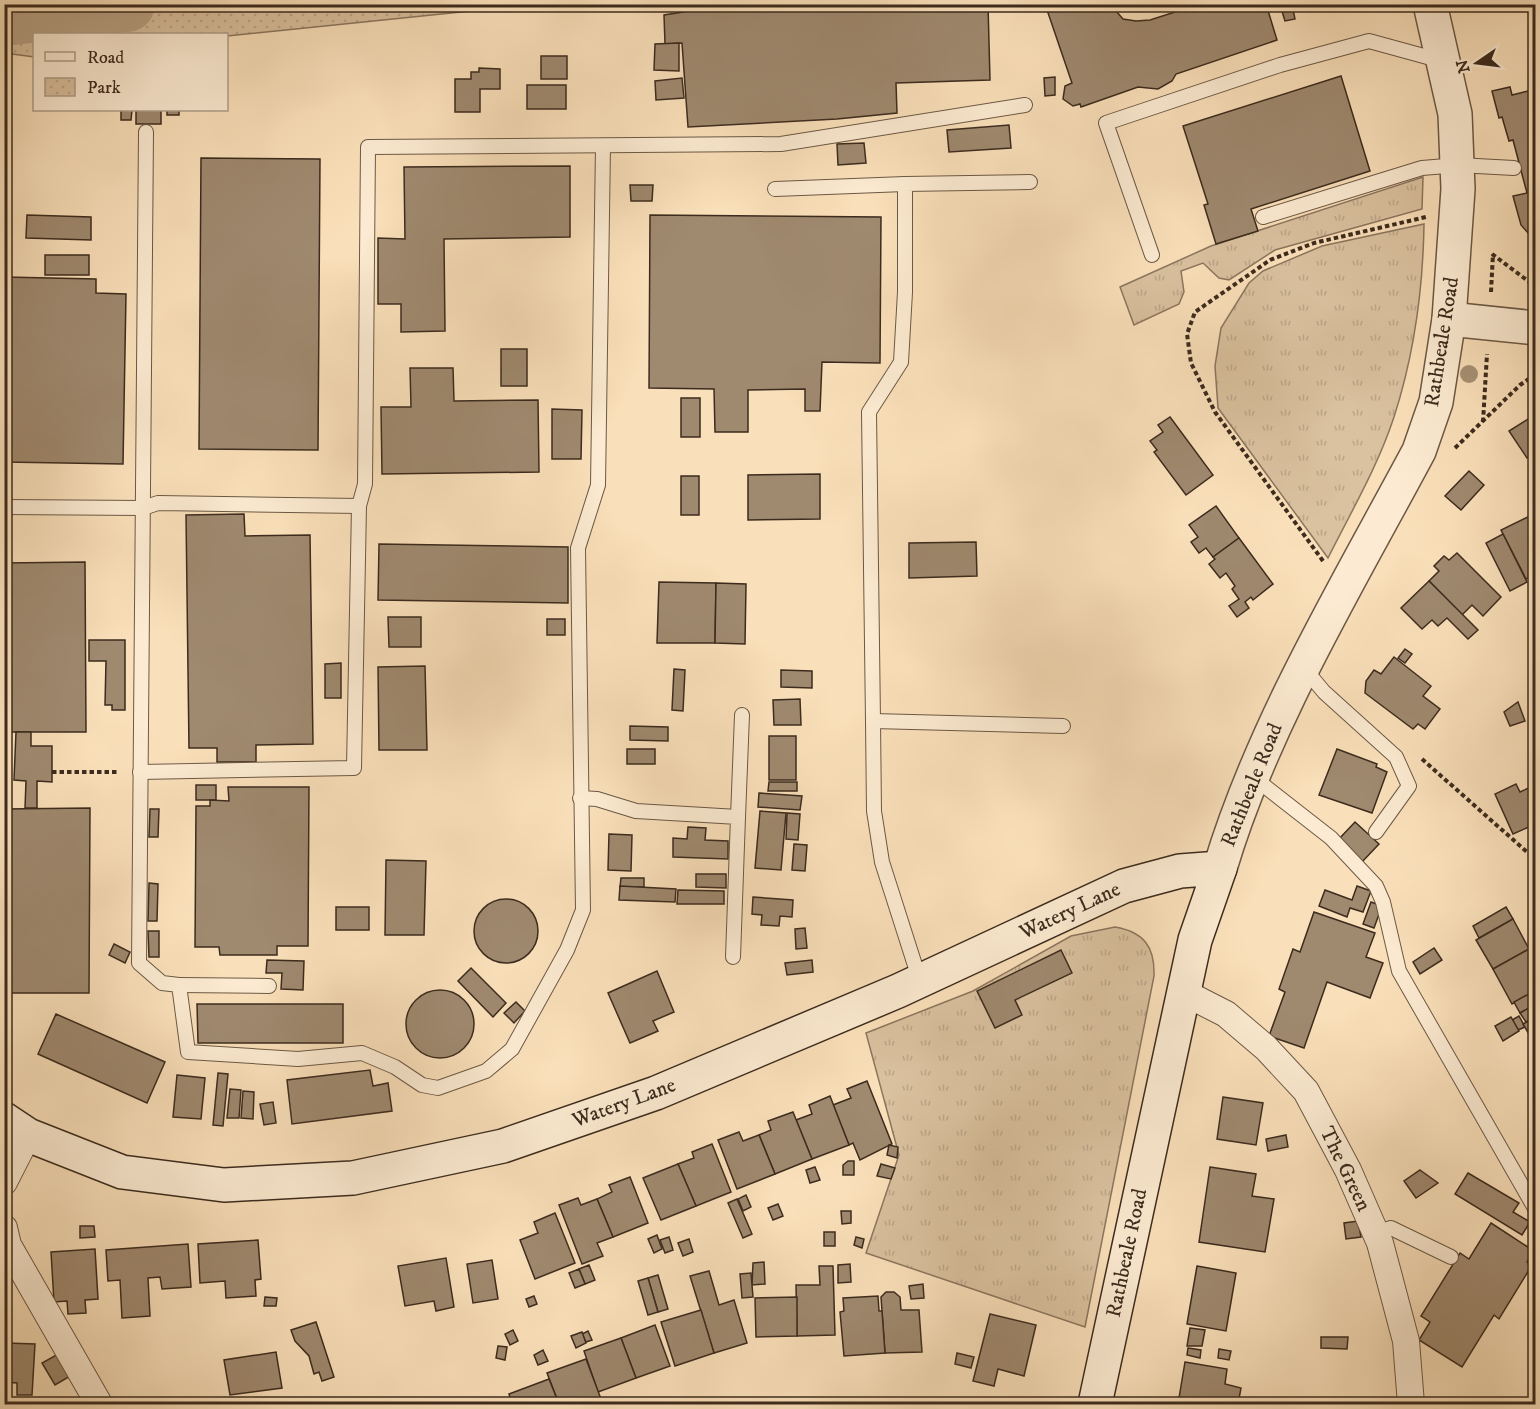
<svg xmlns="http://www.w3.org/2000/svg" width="1540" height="1409" font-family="'IM FELL DW Pica',serif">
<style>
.grass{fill:url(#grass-tufts);stroke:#8b765e;stroke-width:1.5}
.park{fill:url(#park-dots);stroke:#8b765e;stroke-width:1.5}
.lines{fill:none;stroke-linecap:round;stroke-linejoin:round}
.river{stroke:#b9a285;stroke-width:56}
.building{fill:#9f896f;stroke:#3c2b1e;stroke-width:1.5}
.service-casing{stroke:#6c5845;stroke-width:16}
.minor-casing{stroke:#6c5845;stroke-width:28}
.tertiary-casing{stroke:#6c5845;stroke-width:36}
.secondary-casing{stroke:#3c2b1e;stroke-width:36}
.path{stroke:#3c2b1e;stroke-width:4;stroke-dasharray:4.5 3;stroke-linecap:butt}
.service{stroke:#fcebd2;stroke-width:14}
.minor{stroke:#fcebd2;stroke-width:26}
.tertiary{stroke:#fcebd2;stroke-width:33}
.secondary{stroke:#fcebd2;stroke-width:33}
.tree{fill:#a89176}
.labels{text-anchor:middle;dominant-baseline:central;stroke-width:4.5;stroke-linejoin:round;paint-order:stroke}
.street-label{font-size:21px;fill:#3c2b1e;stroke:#fcebd2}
</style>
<defs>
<pattern id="grass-tufts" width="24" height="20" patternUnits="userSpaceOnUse" patternTransform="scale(1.5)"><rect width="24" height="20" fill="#dac19f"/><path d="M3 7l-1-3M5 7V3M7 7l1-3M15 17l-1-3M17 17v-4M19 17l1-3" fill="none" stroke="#bca688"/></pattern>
<pattern id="park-dots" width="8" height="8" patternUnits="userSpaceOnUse" patternTransform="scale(1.5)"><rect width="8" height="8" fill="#dac19f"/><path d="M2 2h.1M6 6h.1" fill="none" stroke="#bca688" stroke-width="1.8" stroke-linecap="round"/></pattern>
</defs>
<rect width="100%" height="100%" fill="#fae0ba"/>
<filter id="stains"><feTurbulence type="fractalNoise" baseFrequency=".00333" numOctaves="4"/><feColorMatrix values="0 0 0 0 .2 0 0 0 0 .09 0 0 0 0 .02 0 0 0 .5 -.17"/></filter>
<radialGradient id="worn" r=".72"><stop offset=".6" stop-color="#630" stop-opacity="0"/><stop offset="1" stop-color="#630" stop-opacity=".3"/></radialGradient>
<!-- grass -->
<g class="grass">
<polygon points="1423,177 1422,209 1275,250 1229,280 1219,278 1203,263 1181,271 1184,292 1179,304 1134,325 1120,287 1211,246"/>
<path d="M1424 224C1423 290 1414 355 1394 417 1378 466 1351 512 1328 558L1218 408 1215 366 1221 328 1249 283 1263 271 1322 246Z"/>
<path d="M1115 927C1144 932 1155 947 1154 976L1085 1327 866 1253 899 1155 866 1033 973 991 1071 936Z"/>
</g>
<!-- park -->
<polygon class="park" points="4,5 5,4 530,5 227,36 34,34 34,57 5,53"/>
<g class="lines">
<!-- river -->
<polyline class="river" points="4,18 127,4"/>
</g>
<!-- building -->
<g class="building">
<polygon points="696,4 988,4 990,80 896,83 897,113 837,119 688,127 682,43 665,44 664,15 696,10"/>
<polygon points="1053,4 1110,4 1123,19 1136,21 1150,20 1200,4 1266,4 1277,40 1176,74 1172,81 1158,89 1138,87 1081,107 1080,104 1073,106 1063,99 1065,86 1072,83 1046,7"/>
<polygon points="1292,5 1295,19 1285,21 1281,8"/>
<polygon points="679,43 679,71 654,70 655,44"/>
<rect x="541" y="56" width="26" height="23"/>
<polygon points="479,68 500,69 500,89 480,89 480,112 455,112 455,79 471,79 471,72 479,72"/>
<polygon points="1341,76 1370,171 1251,209 1258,231 1216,244 1204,205 1208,204 1183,126"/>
<polygon points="1055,77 1055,95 1045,96 1044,78"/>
<polygon points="682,78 684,98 656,100 655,81"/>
<rect x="527" y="85" width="39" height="24"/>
<polygon points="1510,87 1512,95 1536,89 1536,242 1521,225 1513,196 1527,193 1513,140 1509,141 1502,117 1499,118 1492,91"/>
<polygon points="121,110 132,110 131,120 121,120"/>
<rect x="136" y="110" width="25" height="14"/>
<rect x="167" y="110" width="12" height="5"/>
<polygon points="1009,125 1011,148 949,152 947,130"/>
<polygon points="864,143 866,163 838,165 837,144"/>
<polygon points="201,158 320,159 318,450 199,449"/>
<polygon points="570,166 570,237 444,239 445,331 401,332 401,304 378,304 378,238 405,239 404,167"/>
<polygon points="630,185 653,185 652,201 631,201"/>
<polygon points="27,215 91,217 91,240 26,238"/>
<polygon points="650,215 881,217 880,363 822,362 820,411 805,411 805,389 748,390 748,432 715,432 714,389 649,388"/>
<rect x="45" y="255" width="44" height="20"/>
<polygon points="4,277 96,279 96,293 126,294 123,464 4,462"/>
<rect x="501" y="349" width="26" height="37"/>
<polygon points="410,368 453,368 454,401 538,400 539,472 382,474 381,407 411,407"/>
<rect x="681" y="398" width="19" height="39"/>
<polygon points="552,409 582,410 581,459 552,459"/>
<polygon points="1536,414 1536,452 1527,458 1509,431"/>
<polygon points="1170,417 1213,475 1186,495 1154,452 1157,450 1150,441 1163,432 1158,425"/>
<polygon points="1469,471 1484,485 1461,510 1445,496"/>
<polygon points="820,474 820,519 748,520 748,475"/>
<rect x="681" y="476" width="18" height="39"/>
<polygon points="1216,506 1239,538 1213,557 1206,548 1199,553 1191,542 1198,537 1189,525"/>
<polygon points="1536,513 1536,574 1526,579 1501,530"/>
<polygon points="244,514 245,536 310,535 313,744 256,745 256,762 217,762 217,748 189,748 186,515"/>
<polygon points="1503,534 1527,582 1510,591 1486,543"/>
<polygon points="1239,538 1273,584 1253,600 1251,597 1245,602 1249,608 1237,617 1229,606 1239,599 1232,589 1235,586 1226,573 1220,578 1209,564 1215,559 1213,557"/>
<polygon points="976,542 977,576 909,578 909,543"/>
<polygon points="379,544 568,547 568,603 378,600"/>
<polygon points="1457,553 1501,597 1483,616 1472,605 1462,615 1429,581 1439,571 1434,566 1444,556 1449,560"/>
<polygon points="85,562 86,732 4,732 4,563"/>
<polygon points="1429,581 1478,630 1468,639 1447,618 1438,626 1432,620 1422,629 1401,608"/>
<polygon points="659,582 716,583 715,643 657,643"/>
<polygon points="716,583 746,584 745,644 715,643"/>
<polygon points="388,617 421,617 421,647 389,647"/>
<rect x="547" y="619" width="18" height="16"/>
<polygon points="89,640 125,640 125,710 112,710 112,705 105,705 106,661 89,661"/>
<polygon points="1405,649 1412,654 1405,663 1398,658"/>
<polygon points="1394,657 1431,686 1423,696 1440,709 1425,729 1418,724 1413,729 1365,693 1366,681 1374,670 1381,674"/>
<polygon points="341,663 341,698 325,698 325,664"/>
<polygon points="425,666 427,750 379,750 378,667"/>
<polygon points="674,669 685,670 683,711 672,710"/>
<polygon points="781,670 812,671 812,688 781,687"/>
<polygon points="800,699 801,725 774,725 773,700"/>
<polygon points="1518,702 1525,721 1510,726 1504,712"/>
<polygon points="630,726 668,727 668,741 630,740"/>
<polygon points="16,732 31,732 31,746 52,746 52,782 37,781 37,808 25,808 26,781 14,780"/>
<rect x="769" y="736" width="27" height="44"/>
<rect x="627" y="749" width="28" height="15"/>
<polygon points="1337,749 1377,764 1376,767 1387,772 1372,813 1319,795"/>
<polygon points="1536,776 1536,830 1533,831 1531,826 1513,834 1495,794 1516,784 1520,792 1533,786 1529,779"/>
<polygon points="769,782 797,782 797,791 768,791"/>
<rect x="196" y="785" width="20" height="15"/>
<polygon points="228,787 309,787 308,946 277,946 277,955 220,955 219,947 195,947 196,806 210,806 210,800 229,801"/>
<polygon points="759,793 802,796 800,810 758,807"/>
<polygon points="90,808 89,993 4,993 4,809"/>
<polygon points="150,809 159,809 158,837 149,837"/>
<polygon points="760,811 786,813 781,870 755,868"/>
<polygon points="787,813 800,814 798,840 786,839"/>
<polygon points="1355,822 1379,844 1362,862 1338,840"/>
<polygon points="688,827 706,828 705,840 728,841 728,859 673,857 673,838 687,839"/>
<polygon points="609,834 632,835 631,871 608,870"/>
<polygon points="794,844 807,845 805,871 792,870"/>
<polygon points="386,860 426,861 424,935 385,935"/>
<polygon points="696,874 726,874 726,888 696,887"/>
<polygon points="621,878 644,878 644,887 620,887"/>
<polygon points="149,883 158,884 157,921 148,921"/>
<polygon points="620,886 676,889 675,902 619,900"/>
<polygon points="1357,886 1371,891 1363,912 1350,908 1347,917 1319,906 1325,890 1352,900"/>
<polygon points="678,890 724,891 724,904 677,904"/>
<polygon points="753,897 793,900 792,917 780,916 779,926 761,925 762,915 752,914"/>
<circle cx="506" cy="931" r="32"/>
<polygon points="1371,902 1382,906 1374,928 1363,924"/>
<rect x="336" y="907" width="33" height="23"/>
<polygon points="1506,907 1513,919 1479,938 1473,926"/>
<polygon points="1314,912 1375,933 1366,957 1383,963 1370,998 1327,982 1304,1048 1269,1036 1285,992 1279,989 1293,949 1300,952"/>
<polygon points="1513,919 1529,949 1493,969 1476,940"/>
<polygon points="805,928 807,948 796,949 795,929"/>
<polygon points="148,931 159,931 159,957 149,957"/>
<polygon points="114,944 130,952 125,963 109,955"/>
<polygon points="1434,948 1442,960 1420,974 1413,962"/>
<polygon points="1529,949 1536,960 1536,990 1512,1004 1493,969"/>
<polygon points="1061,950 1072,973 1015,1000 1022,1015 995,1028 977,991"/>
<polygon points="267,960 304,961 303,990 281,989 282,973 266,973"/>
<polygon points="812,960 813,972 787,975 785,963"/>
<polygon points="471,968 506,1003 493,1017 458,981"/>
<polygon points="657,971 674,1012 653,1021 658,1031 630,1043 608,993"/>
<polygon points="1536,990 1536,1004 1520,1013 1514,1002"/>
<circle cx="440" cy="1024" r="34"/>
<polygon points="516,1002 525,1011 514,1023 504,1013"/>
<polygon points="197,1004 343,1004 343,1043 198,1043"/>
<polygon points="1536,1004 1536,1017 1526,1022 1520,1013"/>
<polygon points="56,1014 165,1062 147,1103 38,1054"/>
<polygon points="1519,1016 1525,1027 1518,1030 1512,1020"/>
<polygon points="1511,1017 1519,1031 1503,1041 1495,1026"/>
<polygon points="1536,1017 1536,1046 1523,1024"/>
<polygon points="370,1070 373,1086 388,1083 392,1111 292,1124 287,1080"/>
<polygon points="218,1073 228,1074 223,1126 213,1125"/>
<polygon points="177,1075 205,1078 201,1119 173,1117"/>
<polygon points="867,1081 892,1144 860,1160 853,1143 849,1145 833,1105 851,1098 847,1089"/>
<polygon points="230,1089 241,1090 239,1118 227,1118"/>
<polygon points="243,1091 254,1092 253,1119 241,1118"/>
<polygon points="830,1096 849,1145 812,1159 796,1120 812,1114 809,1105"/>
<polygon points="1223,1097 1263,1103 1256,1145 1217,1139"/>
<polygon points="273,1102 276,1123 264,1125 260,1104"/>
<polygon points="793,1112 812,1159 775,1174 759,1135 771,1130 768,1121"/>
<polygon points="739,1132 743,1141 759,1135 775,1174 737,1189 718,1140"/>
<polygon points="1286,1135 1288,1147 1268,1151 1266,1139"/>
<polygon points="712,1144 731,1192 696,1206 678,1164 694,1158 692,1152"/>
<polygon points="889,1145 898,1147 897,1158 887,1155"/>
<polygon points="848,1161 854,1161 854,1175 843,1175 843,1165"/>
<polygon points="678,1164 696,1206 661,1220 643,1178"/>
<polygon points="881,1164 895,1168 891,1179 877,1176"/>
<polygon points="815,1167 820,1180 810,1183 806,1170"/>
<polygon points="1210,1167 1256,1174 1252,1196 1274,1199 1265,1252 1199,1242"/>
<polygon points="1420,1170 1438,1183 1416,1198 1404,1181"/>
<polygon points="1468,1173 1519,1203 1513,1212 1530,1222 1522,1235 1455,1194"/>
<polygon points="630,1177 648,1223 613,1237 597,1199 612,1192 609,1185"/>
<polygon points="746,1195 751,1207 743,1211 738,1199"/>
<polygon points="578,1198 581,1205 597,1199 613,1237 597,1243 603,1256 582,1264 559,1205"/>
<polygon points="737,1199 752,1234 743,1238 728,1203"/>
<polygon points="778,1204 783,1216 773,1220 768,1208"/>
<polygon points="841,1211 851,1211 851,1223 842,1224"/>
<polygon points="555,1213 575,1263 535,1279 520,1240 538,1233 534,1222"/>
<polygon points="1358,1221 1361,1237 1346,1239 1344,1223"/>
<polygon points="1491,1223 1534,1251 1527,1262 1532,1265 1499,1319 1494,1315 1462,1367 1419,1340 1430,1322 1421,1316 1460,1253 1469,1259"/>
<polygon points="80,1226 94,1226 95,1237 80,1238"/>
<rect x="824" y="1232" width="11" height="14"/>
<polygon points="657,1235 662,1249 654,1253 648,1239"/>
<polygon points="669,1237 673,1250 665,1253 660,1240"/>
<polygon points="856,1237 864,1239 862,1248 854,1245"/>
<polygon points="689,1239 693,1252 683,1256 678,1243"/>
<polygon points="258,1240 261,1279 255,1280 256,1296 226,1298 225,1281 200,1283 198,1244"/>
<polygon points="188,1244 191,1287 162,1289 160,1277 148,1278 150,1316 122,1318 120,1280 108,1281 106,1250"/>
<polygon points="95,1249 98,1299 85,1300 86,1313 68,1314 67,1301 54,1302 51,1252"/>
<polygon points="446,1258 454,1307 436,1311 434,1301 405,1306 398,1266"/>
<polygon points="492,1260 498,1299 473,1303 467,1264"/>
<polygon points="764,1262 765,1284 752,1285 753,1263"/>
<polygon points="850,1264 851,1282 838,1283 838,1265"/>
<polygon points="589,1265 595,1280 585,1284 579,1269"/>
<polygon points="819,1266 833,1266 835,1335 797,1336 796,1285 820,1285"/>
<polygon points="1197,1266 1236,1273 1226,1331 1187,1324"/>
<polygon points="579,1269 585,1284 575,1288 569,1273"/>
<polygon points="709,1271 719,1305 734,1300 747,1343 714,1353 690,1276"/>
<polygon points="751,1273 753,1297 742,1298 740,1274"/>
<polygon points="658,1275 668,1309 658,1312 648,1278"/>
<polygon points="648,1278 658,1312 648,1315 638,1281"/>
<polygon points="923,1284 924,1298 911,1299 909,1286"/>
<polygon points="886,1292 894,1292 900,1297 901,1310 919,1310 922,1352 885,1353 881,1297"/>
<polygon points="534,1296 537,1304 529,1307 526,1299"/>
<polygon points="878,1296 879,1311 882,1311 885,1353 844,1356 840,1312 844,1311 843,1298"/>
<polygon points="265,1297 277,1298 276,1306 264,1306"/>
<polygon points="797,1297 797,1336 756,1337 755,1298"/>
<polygon points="701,1310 714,1353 675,1366 661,1322"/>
<polygon points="990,1314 1036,1325 1024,1376 998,1369 994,1386 973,1381"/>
<polygon points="316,1322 334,1377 322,1381 319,1372 314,1374 309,1356 295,1341 291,1330"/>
<polygon points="655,1325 670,1366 636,1378 621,1338"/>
<polygon points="1190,1328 1205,1330 1202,1346 1187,1346"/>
<polygon points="513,1330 518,1341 510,1345 505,1334"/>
<polygon points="588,1331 592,1340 586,1342 582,1334"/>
<polygon points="582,1332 586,1343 576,1348 571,1336"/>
<polygon points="4,1337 6,1343 35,1344 32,1395 17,1395 17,1383 4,1382"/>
<polygon points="1321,1337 1348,1337 1347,1349 1321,1348"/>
<polygon points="621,1338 636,1378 598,1392 584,1351"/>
<polygon points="498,1346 507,1347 505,1360 496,1358"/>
<polygon points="1188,1348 1201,1350 1200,1358 1187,1355"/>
<polygon points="1219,1349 1231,1351 1229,1360 1218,1358"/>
<polygon points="543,1350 548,1361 538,1365 534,1355"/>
<polygon points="276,1352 282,1388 230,1395 224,1360"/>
<polygon points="60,1353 72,1375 55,1385 42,1363"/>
<polygon points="957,1353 974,1357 971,1368 955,1364"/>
<polygon points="586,1359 601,1399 587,1404 559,1404 547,1373"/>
<polygon points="1185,1362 1227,1369 1225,1384 1241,1388 1238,1404 1178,1404"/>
<polygon points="549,1379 559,1404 512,1404 509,1394"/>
<polygon points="1364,1398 1382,1398 1382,1404 1365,1404"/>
</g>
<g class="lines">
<!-- service casing -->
<g class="service-casing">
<g id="service">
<polyline points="146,132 139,963 162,983 179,985 188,1052 298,1059 362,1053 395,1067 422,1085 438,1088 486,1071 512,1049 567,950 583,910 578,548 598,485 603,146"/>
<polyline points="775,189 905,184"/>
<polyline points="1263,217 1422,168 1458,165 1514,168"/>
<polyline points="1152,255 1106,123 1280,65 1369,41 1442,61"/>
<polyline points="4,507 143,508 158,503 359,506 365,484 368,147 781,144 1025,105"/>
<polyline points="1304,668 1324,692 1396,757 1409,786 1376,832"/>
<polyline points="873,721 869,412 901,362 905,292 905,184 1030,182"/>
<polyline points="140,772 354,768 359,506"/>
<polyline points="1253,777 1331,838 1376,886 1383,902 1399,971 1536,1210"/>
<polyline points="580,798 597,799 636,811 738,817 733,957"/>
<polyline points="738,817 742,715"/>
<polyline points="920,981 882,862 874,811 873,721 1063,726"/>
<polyline points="179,985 269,986"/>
<polyline points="1375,1233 1391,1228 1451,1257"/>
</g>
</g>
<!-- minor casing -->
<g class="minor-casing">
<g id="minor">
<polyline points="1183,992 1226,1014 1266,1048 1306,1091 1348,1170 1380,1243 1406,1341 1411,1404"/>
<polyline points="4,1182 28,1135"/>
<polyline points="4,1228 8,1245 99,1404"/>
</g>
</g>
<!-- tertiary casing -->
<g class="tertiary-casing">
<g id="tertiary">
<polyline points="1449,319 1536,328"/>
<path d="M1220 868C1263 724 1348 584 1419 451L1436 402 1449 319 1458 189 1455 114 1430 4"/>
</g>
</g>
<!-- secondary casing -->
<g class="secondary-casing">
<polyline id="secondary" points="4,1119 28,1135 122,1172 224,1185 353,1178 503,1146 656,1093 898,991 1124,886 1180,871 1220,868 1195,940 1095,1404"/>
</g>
<!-- path -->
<g class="path">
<polyline points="1492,254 1536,287"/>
<polyline points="1491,292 1493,254"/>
<polyline points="1483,422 1487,354"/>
<polyline points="1455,448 1520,385 1536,374"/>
<polyline points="1323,561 1215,412 1191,363 1187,334 1195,312 1270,260 1314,243 1426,217"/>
<polyline points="1422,759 1536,860"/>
<polyline points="52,772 118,772"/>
</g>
<!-- service -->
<use href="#service" class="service"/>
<!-- minor -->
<use href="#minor" class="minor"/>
<!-- tertiary -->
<use href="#tertiary" class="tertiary"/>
<!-- secondary -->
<use href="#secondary" class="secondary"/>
</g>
<!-- trees -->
<circle class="tree" cx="1469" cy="374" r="9"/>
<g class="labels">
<!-- street labels -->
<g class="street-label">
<text transform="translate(1442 342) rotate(-81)">Rathbeale Road</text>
<text transform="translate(1252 785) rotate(-68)">Rathbeale Road</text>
<text transform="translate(1070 911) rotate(-25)">Watery Lane</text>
<text transform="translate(624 1103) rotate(-20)">Watery Lane</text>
<text transform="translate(1345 1169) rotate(64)">The Green</text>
<text transform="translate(1127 1253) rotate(-78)">Rathbeale Road</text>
</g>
</g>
<!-- margin -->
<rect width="1540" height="1409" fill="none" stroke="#fae0ba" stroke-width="24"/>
<rect x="6" y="6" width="1528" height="1397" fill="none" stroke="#3c2b1e" stroke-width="3"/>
<rect x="12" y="12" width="1516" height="1385" fill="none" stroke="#3c2b1e" stroke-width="1.5"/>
<!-- legend -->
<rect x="33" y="33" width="195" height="78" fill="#fcebd2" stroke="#af9e8a" stroke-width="1.5"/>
<rect x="45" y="52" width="30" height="9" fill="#fcebd2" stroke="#af9e8a" stroke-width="1.5"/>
<text x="87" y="63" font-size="18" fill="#3c2b1e">Road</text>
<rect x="45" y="78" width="30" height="18" fill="url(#park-dots)" stroke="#af9e8a" stroke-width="1.5"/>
<text x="87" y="93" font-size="18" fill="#3c2b1e">Park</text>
<!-- north arrow -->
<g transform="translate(1477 63) rotate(256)" stroke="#fcebd2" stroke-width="4.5" paint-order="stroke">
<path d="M0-4.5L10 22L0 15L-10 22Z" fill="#3c2b1e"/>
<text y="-9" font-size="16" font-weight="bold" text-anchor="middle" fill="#3c2b1e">N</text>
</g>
<rect width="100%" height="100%" filter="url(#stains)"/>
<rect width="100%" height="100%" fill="url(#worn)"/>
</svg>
